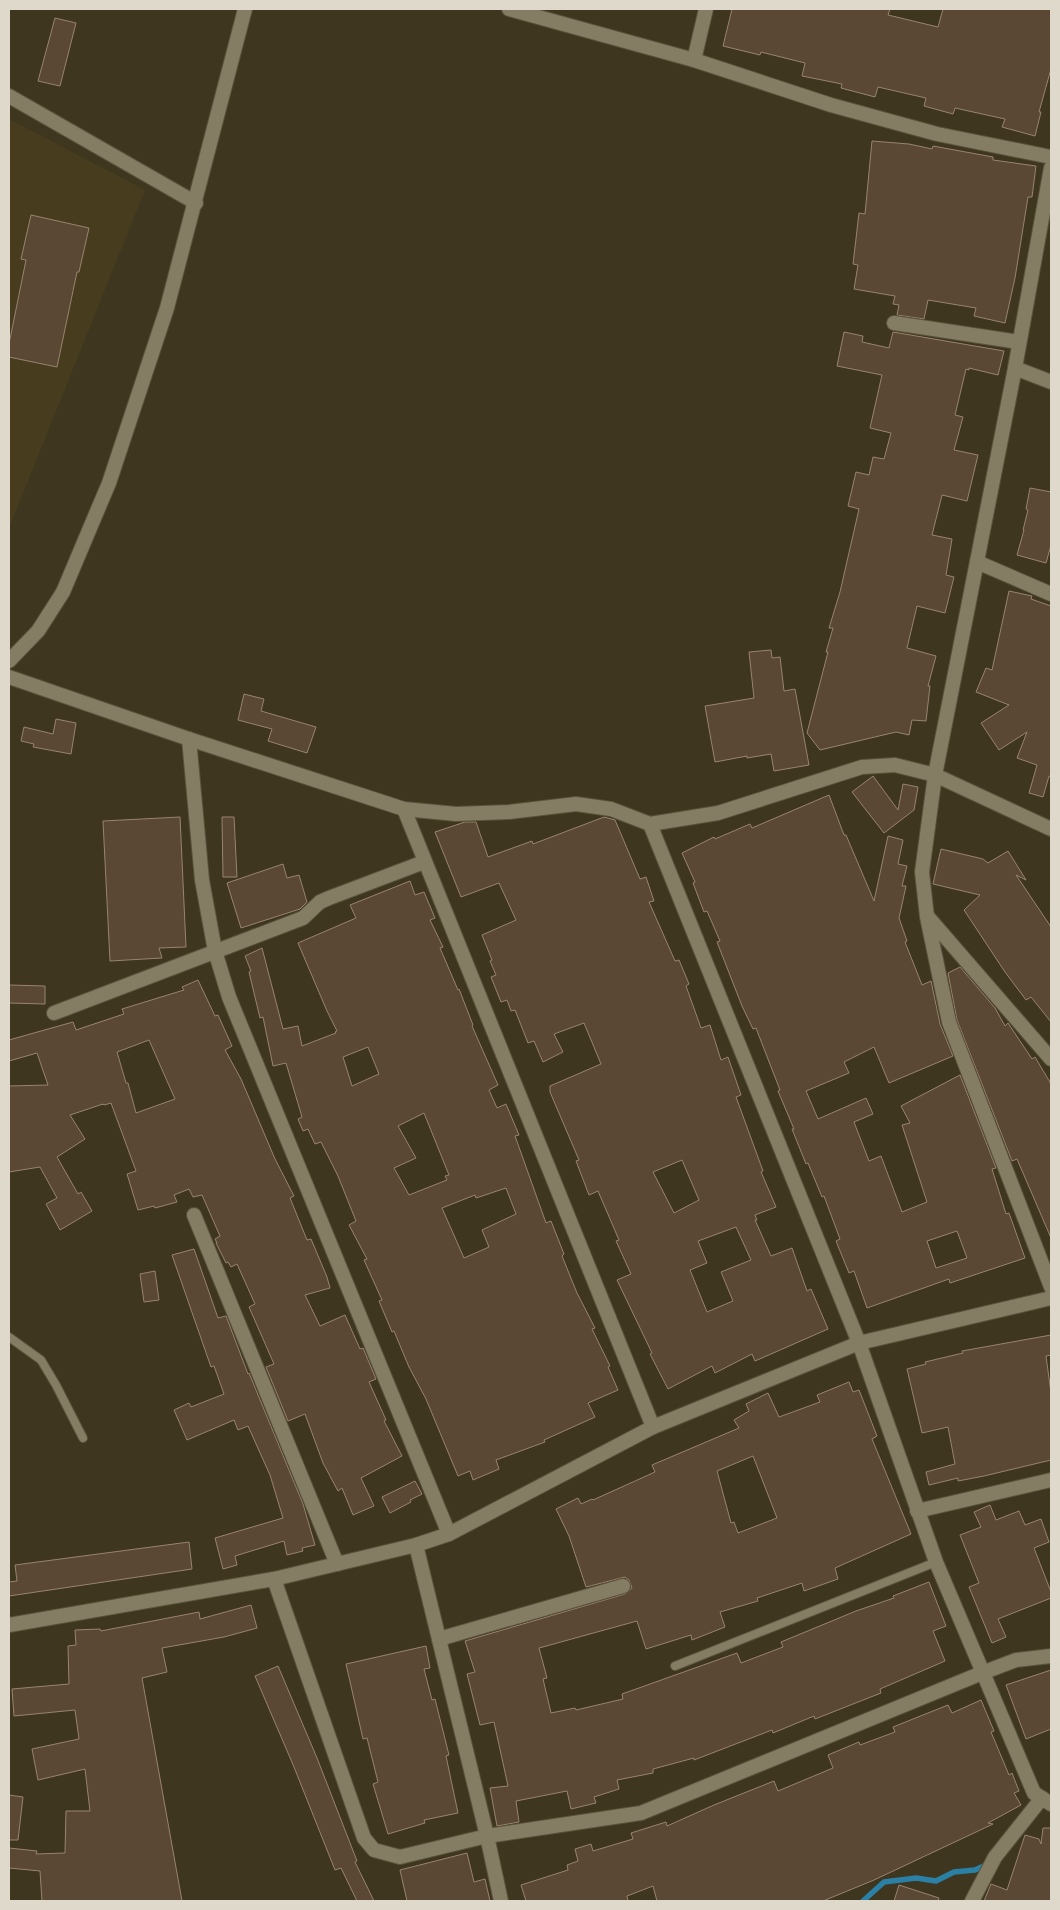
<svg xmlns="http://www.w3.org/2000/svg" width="1060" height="1910" font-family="'DejaVu Sans',sans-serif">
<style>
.built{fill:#473d1e}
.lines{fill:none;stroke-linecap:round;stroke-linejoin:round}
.stream{stroke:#2a80a5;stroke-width:5.5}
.building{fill:#5a4835;stroke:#98846f;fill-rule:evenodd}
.service-casing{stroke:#59523d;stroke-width:10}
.minor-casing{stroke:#59523d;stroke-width:16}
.tertiary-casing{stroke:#59523d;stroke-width:16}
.service{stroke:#857d63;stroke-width:8}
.minor{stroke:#857d63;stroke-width:14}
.tertiary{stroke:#857d63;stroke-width:14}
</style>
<rect width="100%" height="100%" fill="#3e361f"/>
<!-- built -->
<polygon class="built" points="9,119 145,190 9,528"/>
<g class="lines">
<!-- stream -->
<polyline class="stream" points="863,1901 884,1882 916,1878 936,1881 954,1872 975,1870 988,1864"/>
</g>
<!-- building -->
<g class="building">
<polygon points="732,9 890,9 888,15 938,27 943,9 1051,9 1051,69 1039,112 1041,112 1035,136 1002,127 1005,119 955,108 953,114 924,106 926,98 878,87 875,97 841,88 842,84 802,76 805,63 761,52 760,55 723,46"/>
<polygon points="55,18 76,23 60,86 38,81"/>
<polygon points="872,141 909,144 932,149 933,146 993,157 993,160 1036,166 1032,197 1028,197 1015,278 1005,323 974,316 976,308 928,300 924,319 897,315 899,305 893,304 895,296 854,289 858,265 853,264 859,213 865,214"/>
<polygon points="31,215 89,228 79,272 77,272 57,367 9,357 9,344 26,260 21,259"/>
<polygon points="844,332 863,336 862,342 889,348 893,332 1004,351 998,375 969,368 969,370 966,369 955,415 963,417 954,450 978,455 967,501 942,495 932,535 952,539 946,575 954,577 945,613 917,606 907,648 936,656 928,686 930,686 926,721 912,720 909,735 896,732 820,750 807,733 828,652 826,652 833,628 829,628 840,592 859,509 848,506 856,472 869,475 873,457 884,459 891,433 870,428 882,375 837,366"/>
<polygon points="1030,488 1051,492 1051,545 1046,563 1017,555 1024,530 1023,530 1028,510 1026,509"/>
<polygon points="1009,591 1032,596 1031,599 1051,606 1051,777 1049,776 1043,797 1029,793 1037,765 1017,758 1027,732 999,750 981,723 1009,705 976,692 986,668 992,670"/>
<polygon points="771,650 772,658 780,657 784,691 795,689 809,765 774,771 771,754 747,758 747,756 715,762 705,706 754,698 749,652"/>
<polygon points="244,694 264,699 261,711 316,727 307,753 268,741 272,729 238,720"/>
<polygon points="56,719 76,723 71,754 33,747 34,744 21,741 24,727 53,734"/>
<polygon points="873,776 898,810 903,784 918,787 914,810 884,833 852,792"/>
<path d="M829 795 844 835H846L874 901 888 836 903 840 898 864 907 866 902 886H906L899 918 907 941 905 942 922 985 931 981 940 1024 953 1056 889 1083 874 1047 844 1062 849 1073 806 1091 818 1119 866 1098 873 1114 854 1122 869 1161 881 1156 902 1212 927 1202 902 1125 910 1123 901 1106 960 1075 996 1168 992 1169 1006 1214 1009 1213 1025 1258 950 1283 949 1279 867 1308 854 1271 849 1273 836 1241 840 1239 824 1196 822 1197 808 1163 806 1164 792 1129H794L778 1091 780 1090 761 1041 756 1028 753 1029 742 1006 717 942 720 941 707 911 704 912 693 883 695 882 682 853 714 837 715 839 750 824 752 828ZM957 1231 967 1258 936 1268 927 1241Z"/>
<polygon points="180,817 186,947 159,948 162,958 110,961 103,821"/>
<polygon points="222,817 234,817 237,877 223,877"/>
<path d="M604 817 615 820 640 879 646 877 654 901 649 902 675 961 679 960 689 984 686 986 701 1028 710 1025 721 1060 728 1057 741 1095 736 1097 763 1171 761 1172 776 1207 755 1215 757 1220H755L771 1256 792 1248 807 1291 811 1289 828 1329 755 1361 752 1354 715 1373 712 1366 668 1389 650 1354 652 1353 617 1280 631 1274 616 1241 619 1240 598 1191 589 1195 576 1161 579 1160 550 1092V1086L601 1064 584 1023 554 1034 563 1052 543 1062 534 1041 528 1043 515 1010 511 1011 507 1000 501 1002 491 977 496 975 490 961 492 960 482 935 516 920 499 883 461 897 435 832 465 822H476L488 857 532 841 533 844ZM682 1160 699 1200 674 1213 653 1172ZM736 1227 751 1260 721 1272 733 1301 707 1312 690 1270 707 1263 698 1241Z"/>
<polygon points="941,849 983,859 988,863 1008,851 1026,880 1016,875 1051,927 1051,1022 1031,997 1026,1000 1005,972 964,910 980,895 933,884"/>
<polygon points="283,864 287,878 299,875 307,902 300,909 241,928 227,883"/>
<path d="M410 881 415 895 424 892 435 918 430 920 443 947 440 948 458 990 459 989 473 1025 472 1026 498 1085 489 1090 497 1108 506 1104 519 1135 515 1136 546 1223 551 1221 564 1254 562 1256 577 1293 595 1328 592 1329 610 1366 608 1367 618 1390 588 1403 595 1417 544 1440 545 1442 496 1460 499 1469 473 1480 470 1471 458 1476 426 1399 409 1367 394 1331 392 1332 379 1301 382 1300 364 1260 367 1259 349 1225 356 1221 338 1176 321 1142 315 1144 308 1129 303 1131 298 1119 302 1117 286 1063 273 1066 263 1017 260 1018 249 972 251 971 245 956 262 948 283 1029 298 1026 302 1046 336 1033 335 1032 337 1031 327 1011 298 943 356 918 350 905ZM368 1047 379 1074 352 1086 343 1057ZM424 1113 449 1175 445 1176 447 1180 409 1195 394 1168 416 1158 398 1126ZM506 1188 516 1214 482 1230 489 1247 464 1258 442 1208 475 1195 476 1198Z"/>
<polygon points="960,967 995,1008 1005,1026 1008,1023 1032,1059 1035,1057 1051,1084 1051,1238 1017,1159 1012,1161 957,1020 948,973"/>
<path d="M198 980 215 1016 218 1015 232 1046 225 1050 241 1079 275 1159 294 1196 290 1198 307 1240 311 1239 327 1277 330 1288 305 1295 320 1326 345 1315 360 1349 363 1348 376 1379 369 1382 386 1420 384 1421 402 1456 361 1478 374 1506 353 1515 342 1488 338 1491 323 1463 305 1414 288 1421 266 1367 274 1364 249 1307 255 1304 237 1264 231 1267 228 1262 226 1263 216 1243H217L215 1239 220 1236 202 1195 193 1197 189 1189 174 1195 177 1202 155 1208 154 1206 138 1210 127 1174 136 1171 111 1103 104 1105 103 1104 70 1115 85 1139 57 1157 78 1194 81 1192 92 1211 60 1230 46 1204 57 1198 40 1167 9 1172V1086L48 1085 37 1053 9 1061V1040L73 1022 76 1030 124 1014 122 1009 184 990 182 987ZM149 1040 175 1099 136 1113 128 1083H126L117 1052Z"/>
<polygon points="9,985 45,986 45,1004 9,1003"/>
<polygon points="194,1249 218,1318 226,1316 248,1374 249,1373 303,1504 315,1545 302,1548 303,1551 287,1555 284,1541 235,1556 237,1565 223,1569 215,1538 283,1518 270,1475 248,1426 238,1430 234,1420 187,1440 174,1410 189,1403 191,1407 224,1394 214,1366 211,1367 172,1255"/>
<polygon points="155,1271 159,1300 144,1302 140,1274"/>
<polygon points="1051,1335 1051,1355 1046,1356 1051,1393 1051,1460 984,1476 958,1481 958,1478 929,1485 926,1472 955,1464 948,1427 922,1433 907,1369 926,1364 925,1362 963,1353 962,1351"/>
<path d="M849 1382 853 1392 859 1390 877 1436 872 1439 911 1534 835 1568 838 1579 804 1591 802 1583 757 1598 758 1601 720 1612 725 1627 692 1640 691 1635 646 1649 637 1621 539 1648 547 1678 543 1679 551 1713 575 1708 576 1710 623 1699 622 1694 737 1653 741 1663 783 1647 781 1642 856 1611 894 1598 893 1596 929 1582 946 1626 933 1631 945 1661 880 1689 881 1693 815 1719 814 1716 773 1733 772 1730 694 1760V1758L653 1769V1773L617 1780 619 1789 594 1797 596 1803 571 1809 567 1791 516 1801 519 1822 497 1826 490 1788 508 1786 494 1722 480 1725 467 1674 475 1672 465 1641 625 1594 632 1588 629 1580 625 1577 586 1587 569 1536 556 1509 578 1498 581 1504 592 1499 593 1500 655 1472 652 1465 739 1428 734 1420 749 1411 746 1404 768 1393 779 1417 820 1402 817 1395ZM753 1456 777 1518 738 1533 734 1522 731 1523 717 1471Z"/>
<polygon points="415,1481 422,1494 410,1500 411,1502 390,1513 382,1497"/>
<polygon points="990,1505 996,1520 1019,1511 1025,1525 1041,1519 1049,1542 1034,1548 1051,1592 1051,1598 998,1619 1006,1637 992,1643 969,1587 979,1583 960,1535 981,1527 974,1512"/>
<polygon points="189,1542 192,1569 9,1596 9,1582 17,1581 15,1565"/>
<polygon points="251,1605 257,1628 224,1637 162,1648 167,1672 142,1678 182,1901 42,1901 40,1871 9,1868 9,1848 37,1851 36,1854 65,1853 66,1811 90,1811 85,1769 38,1780 32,1749 79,1739 75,1710 14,1716 12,1689 69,1684 68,1646 76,1645 75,1630 100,1629 101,1631 199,1612 200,1619"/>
<polygon points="426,1646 430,1668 424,1669 432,1700 435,1699 449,1755 446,1756 458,1813 424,1820 425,1823 388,1834 373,1784 378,1782 367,1738 363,1739 346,1664"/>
<polygon points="278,1666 317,1758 357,1861 355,1862 374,1901 357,1901 341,1868 335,1870 294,1767 255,1676"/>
<polygon points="1051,1670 1051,1729 1026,1739 1006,1685"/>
<polygon points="981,1700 994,1731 991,1732 1009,1775 1012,1773 1019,1791 1014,1793 1021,1805 988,1823 993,1824 874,1880 823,1901 657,1901 653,1886 627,1896 628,1901 526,1901 521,1885 568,1870 567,1865 578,1861 575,1849 591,1844 593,1851 633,1839 631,1833 666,1822 667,1826 714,1805 774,1781 778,1791 833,1768 828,1755 859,1742 860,1745 895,1732 893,1727 948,1705 952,1713"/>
<polygon points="9,1795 23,1797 18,1840 9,1840"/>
<polygon points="1043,1828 1051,1828 1051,1901 984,1901 991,1884 1007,1890 1025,1835 1039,1839 1041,1844"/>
<polygon points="467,1853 474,1882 485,1879 490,1901 407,1901 400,1870"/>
<polygon points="899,1885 939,1898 938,1901 894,1901"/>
</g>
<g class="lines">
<!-- service casing -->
<g class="service-casing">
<g id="service">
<polyline points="9,1337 41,1360 56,1385 83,1438"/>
<polyline points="675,1666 936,1562"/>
</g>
</g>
<!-- minor casing -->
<g class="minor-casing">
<g id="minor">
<polyline points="509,9 694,60 831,105 937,134 1051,157"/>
<polyline points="694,60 706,9"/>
<polyline points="9,96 196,203"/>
<polyline points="1051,168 1015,368 935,775 922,872 927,917 949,1022 1051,1287"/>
<polyline points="894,323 1019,342"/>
<polyline points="1015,368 1051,382"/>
<polyline points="977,562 1051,594"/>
<polyline points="9,661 38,631 63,592 109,483 167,308 245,9"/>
<polyline points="9,677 189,739 404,809 456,814 509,812 576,804 611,809 650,824 718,813 862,767 895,765 935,775 1051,829"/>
<polyline points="189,739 202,880 215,951 229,997 449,1534"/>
<polyline points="404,809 653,1427"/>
<polyline points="650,824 859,1343 936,1562 1034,1793 1051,1804"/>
<polyline points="928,917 1051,1059"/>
<polyline points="54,1013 303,918 320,902 329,898 424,862"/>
<polyline points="194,1215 337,1564"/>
<polyline points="917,1511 1051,1480"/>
<polyline points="416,1545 487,1836 501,1901"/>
<polyline points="274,1579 364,1838 374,1850 400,1857 487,1836 641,1813 982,1673 1016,1660 1051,1656"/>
<polyline points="439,1639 623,1586"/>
<polyline points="972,1901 995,1857 1042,1798"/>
</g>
</g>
<!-- tertiary casing -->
<g class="tertiary-casing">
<polyline id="tertiary" points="9,1625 274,1579 416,1545 449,1534 653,1427 859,1343 1051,1298"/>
</g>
<!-- service -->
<use href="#service" class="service"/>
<!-- minor -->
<use href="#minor" class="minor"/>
<!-- tertiary -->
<use href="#tertiary" class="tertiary"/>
</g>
<!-- border -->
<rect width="1060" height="1910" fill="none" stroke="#ded9cb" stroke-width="20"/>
</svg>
